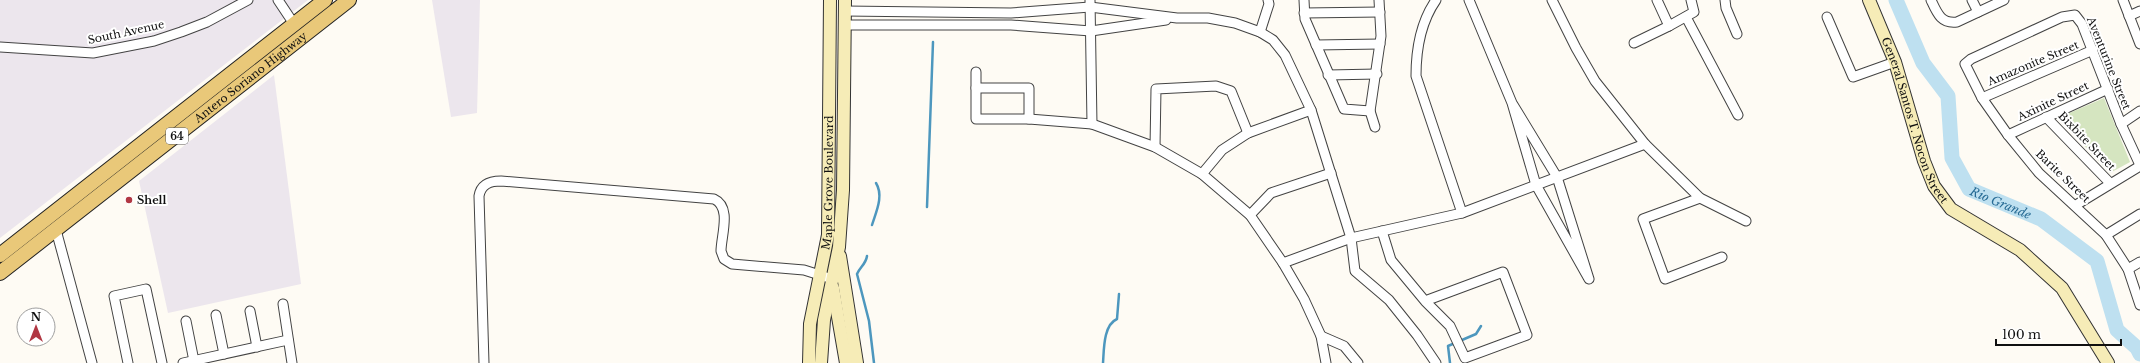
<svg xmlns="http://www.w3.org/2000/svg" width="2140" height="363" font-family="'Libre Baskerville',serif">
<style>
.industrial{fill:#ece6ed}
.green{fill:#d5e5c0}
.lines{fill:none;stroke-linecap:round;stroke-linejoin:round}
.stream{stroke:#4d97be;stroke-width:2.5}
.river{stroke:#bee0f0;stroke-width:15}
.street-casing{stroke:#434343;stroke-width:11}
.secondary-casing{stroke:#323232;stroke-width:14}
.primary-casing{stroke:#212121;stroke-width:16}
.street{stroke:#fff;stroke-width:9}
.secondary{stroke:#f6ecb7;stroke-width:12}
.primary{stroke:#e9c879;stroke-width:14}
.poi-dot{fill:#b13743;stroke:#fff;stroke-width:1.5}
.labels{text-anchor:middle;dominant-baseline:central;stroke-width:4;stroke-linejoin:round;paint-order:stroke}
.shield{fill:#fff;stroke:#585858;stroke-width:1}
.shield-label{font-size:10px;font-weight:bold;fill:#101010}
.street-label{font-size:11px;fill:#101010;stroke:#fff}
.poi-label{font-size:11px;font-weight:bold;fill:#101010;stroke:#fff;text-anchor:start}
.water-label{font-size:12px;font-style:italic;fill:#266a94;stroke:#fff}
</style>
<rect width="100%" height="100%" fill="#fefbf4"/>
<!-- industrial -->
<g class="industrial">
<polygon points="0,0 308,0 0,238"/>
<polygon points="432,0 480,0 477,113 451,117"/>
<polygon points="274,75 301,284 168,313 139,181"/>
</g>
<!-- green -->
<polygon class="green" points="2104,98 2130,162 2110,173 2058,118"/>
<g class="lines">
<!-- stream -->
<g class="stream">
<polyline points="927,207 933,42"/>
<path d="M872 225C876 212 884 196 876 183"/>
<path d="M867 256C866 264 860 267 857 274L869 321 874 363"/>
<path d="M1103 363C1104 351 1103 325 1117 319L1119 294"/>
<polyline points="1450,363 1448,346 1476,334 1481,326"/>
</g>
<!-- river -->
<path class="river" id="s1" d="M1896 0 1923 63 1948 96 1952 158 1969 189 2041 219 2097 261 2117 330 2137 348 2140 354"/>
<!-- street casing -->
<g class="street-casing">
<g id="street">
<polyline points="278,0 294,24"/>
<polyline points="1090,0 1092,124"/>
<polyline points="1304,0 1305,19 1344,109 1370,111 1381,36 1379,0"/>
<path d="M1436 0C1420 23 1416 49 1416 76L1462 213"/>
<polyline points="1469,0 1512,103 1536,185 1589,279 1557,177 1512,103"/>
<polyline points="1552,0 1576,48 1595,81 1645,144 1700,198 1746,221"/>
<polyline points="1657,0 1669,26 1694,12 1691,0"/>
<polyline points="1725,0 1726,8 1737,34"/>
<path d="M1931 0C1937 13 1941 24 1957 22L2004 0"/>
<polyline points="1972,0 1978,12"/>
<polyline points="2123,0 2140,44"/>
<polyline points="845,11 1011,13 1090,7 1177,18 1208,18 1235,23 1260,32 1273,40 1285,55 1311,110 1351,238 1355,271 1389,300 1417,335 1436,363"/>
<polyline points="1304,13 1380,12"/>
<polyline points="2129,16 2140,11"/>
<polyline points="1686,17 1738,115"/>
<polyline points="1827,17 1853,77 1895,62"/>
<polyline points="845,25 1011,25 1091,31 1166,20"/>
<polyline points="1260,32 1269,4 1268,0"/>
<polyline points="1634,43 1669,26"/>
<polyline points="1316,45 1380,44"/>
<polyline points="0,47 93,53 154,41 181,32 207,22 248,0"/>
<polyline points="976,72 976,119 1029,119 1092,124 1155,147 1202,174 1250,215 1283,263 1304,299 1321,336 1326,363"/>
<polyline points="1328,75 1377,74"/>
<polyline points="976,88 1029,88 1029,119"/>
<polyline points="1982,98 2093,50"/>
<polyline points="1370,111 1375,127"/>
<polyline points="2046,117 2110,183"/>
<polyline points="2121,124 2140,111"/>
<polyline points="2008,135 2108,89"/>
<polyline points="1155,147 1156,89 1216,86 1231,91 1248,133"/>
<polyline points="2140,165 2121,124 2082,24 2075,15 2062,17 1971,59 1965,64 1982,98 2008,135 2039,173 2106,235 2128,269 2140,305"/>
<polyline points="1202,174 1222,150 1248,133 1311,110"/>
<polyline points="1700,198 1643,219 1665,279 1722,257"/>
<polyline points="2076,205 2140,166"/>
<polyline points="1250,215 1271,193 1331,173"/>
<polyline points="56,230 92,363"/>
<polyline points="1382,231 1391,260 1425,301 1450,326 1465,358 1527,335 1503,272 1425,301"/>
<polyline points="2106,235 2140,214"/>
<polyline points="1283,263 1351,238 1462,213 1645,144"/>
<polyline points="2128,269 2140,262"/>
<polyline points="283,304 292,363"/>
<polyline points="250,311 257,347"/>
<polyline points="216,315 224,354"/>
<polyline points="186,321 194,361"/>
<polyline points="1321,336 1344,346 1358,363"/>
<polyline points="128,363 114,296 146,289 162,363"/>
<polyline points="183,363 288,340"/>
<path d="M484 363 479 196C481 184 490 181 501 181L714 199C732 207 721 236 721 251L724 259 732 264 804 270 826 277"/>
</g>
</g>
<!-- secondary casing -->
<g class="secondary-casing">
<g id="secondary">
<path id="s2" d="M1869 0 1895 62 1924 161 1934 186 1951 209 2020 250 2062 288 2108 363"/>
<polyline points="840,256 857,363"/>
<polyline points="833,288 846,363"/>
<path id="s3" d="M809 363 810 324 828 235 830 0"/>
<polyline points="821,363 824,320 839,247 843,190 845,0"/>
</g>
</g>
<!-- primary casing -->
<g class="primary-casing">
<g id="primary">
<polyline points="0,255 325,0"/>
<path id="s4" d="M0 273 349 0"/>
</g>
</g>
<!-- street -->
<use href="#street" class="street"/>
<!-- secondary -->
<use href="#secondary" class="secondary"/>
<!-- primary -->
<use href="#primary" class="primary"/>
</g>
<!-- markers -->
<circle class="poi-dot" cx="129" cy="200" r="4"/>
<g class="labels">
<!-- shield labels -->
<rect class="shield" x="166" y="128" width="22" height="16" rx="3"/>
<g class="shield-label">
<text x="177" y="136">64</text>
</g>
<!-- street labels -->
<g class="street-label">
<text transform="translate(126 32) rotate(-12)">South Avenue</text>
<text transform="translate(2033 63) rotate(-23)">Amazonite Street</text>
<text transform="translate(2109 63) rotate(68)">Aventurine Street</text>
<text stroke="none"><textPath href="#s4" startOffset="318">Antero Soriano Highway</textPath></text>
<text transform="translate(2053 101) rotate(-25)">Axinite Street</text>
<text stroke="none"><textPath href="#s2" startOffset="129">General Santos T. Nocon Street</textPath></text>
<text transform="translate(2087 141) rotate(46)">Bixbite Street</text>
<text transform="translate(2063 176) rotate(44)">Barite Street</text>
<text stroke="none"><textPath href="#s3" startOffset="182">Maple Grove Boulevard</textPath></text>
</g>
<!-- poi labels -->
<g class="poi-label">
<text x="137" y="200">Shell</text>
</g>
<!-- water labels -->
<g class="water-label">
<text stroke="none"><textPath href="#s1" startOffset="242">Rio Grande</textPath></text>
</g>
</g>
<!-- north arrow -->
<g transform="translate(36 327)"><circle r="19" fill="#ffffff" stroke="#9f9f9f"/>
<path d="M0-3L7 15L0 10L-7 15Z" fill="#b13743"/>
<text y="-6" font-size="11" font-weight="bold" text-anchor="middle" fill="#101010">N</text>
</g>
<!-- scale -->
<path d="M1996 339v6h125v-6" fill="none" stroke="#101010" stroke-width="2"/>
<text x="2002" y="339" font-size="12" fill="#101010" stroke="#ffffff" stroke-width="3" paint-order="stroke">100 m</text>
</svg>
